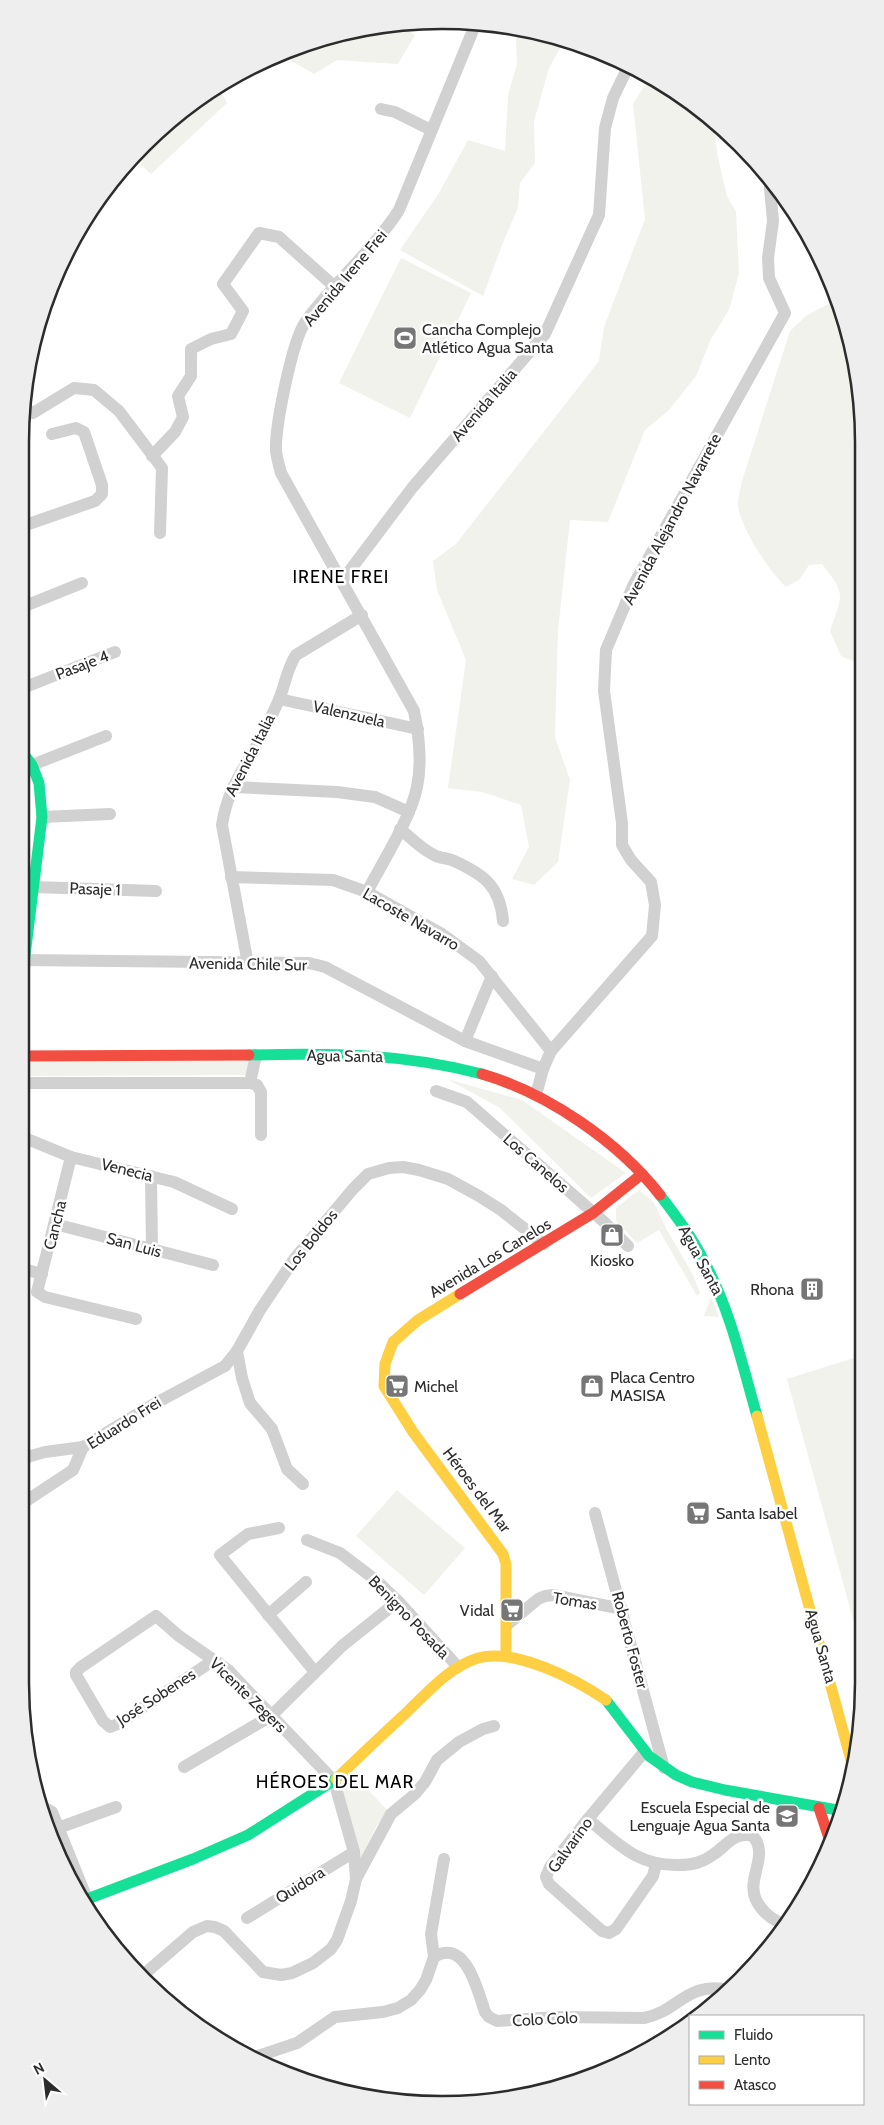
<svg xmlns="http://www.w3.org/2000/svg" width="884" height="2125" font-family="Cabin,sans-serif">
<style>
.green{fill:#f1f2eb}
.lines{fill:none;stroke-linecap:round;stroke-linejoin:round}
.street{stroke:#d1d1d1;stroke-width:12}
.fast{stroke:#16e098;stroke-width:11}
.slow{stroke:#ffcf43;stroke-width:11}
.jam{stroke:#f24e42;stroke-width:11}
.labels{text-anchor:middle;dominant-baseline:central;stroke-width:5;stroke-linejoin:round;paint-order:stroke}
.street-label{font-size:16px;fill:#2c2c2c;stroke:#fff}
.poi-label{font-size:16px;fill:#2c2c2c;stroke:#fff;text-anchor:start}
.neighbourhood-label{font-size:18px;letter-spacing:1px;fill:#000;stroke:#fff}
.rim{fill:none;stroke:#2c2c2c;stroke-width:2.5}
</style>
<rect width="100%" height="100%" fill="#fff"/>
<!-- green -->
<g class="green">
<polygon points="398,24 415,35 398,64 337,60 314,74 280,54 333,34"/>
<polygon points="522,29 565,39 549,68 534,121 535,163 520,183 518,208 504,240 483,296 400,250 439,193 468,140 505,151 508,95 517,64 516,39"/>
<polygon points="648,80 699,107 713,122 717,153 727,196 736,212 739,273 729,310 711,339 696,376 669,410 645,430 608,522 570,520 558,630 555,737 570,780 558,862 534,885 512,879 529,847 521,805 482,792 448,788 466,660 437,590 433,561 456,544 599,361 604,327 645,219 633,104"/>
<polygon points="218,87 227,103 151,174 132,157 185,107"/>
<polygon points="401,258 471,293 410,418 339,383"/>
<path d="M837 299 860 387 861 655 853 661 841 656 830 631C842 595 847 595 822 564L809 565 799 580 786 587C768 569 743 532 738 507 737 499 741 489 742 481L790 331 806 316Z"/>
<polygon points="259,1054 251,1075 20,1076 20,1056"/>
<polygon points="447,1079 522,1100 626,1173 591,1198 500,1108"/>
<polygon points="639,1190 654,1203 667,1230 693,1275 700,1293 697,1296 659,1230 637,1243 616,1221 616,1208"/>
<polygon points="711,1297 719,1317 704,1316"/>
<polygon points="863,1355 864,1659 787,1379"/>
<polygon points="397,1490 465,1548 424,1595 356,1536"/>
<polygon points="358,1779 389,1812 377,1825 359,1863 342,1793"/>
</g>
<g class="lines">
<!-- street -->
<g class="street">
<polyline points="381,109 395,112 431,130"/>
<polyline points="26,409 33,413 74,388 94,390 119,411 162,468 160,533"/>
<polyline points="152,456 175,432 183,417 178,396 191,376 191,349 211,339 231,334 243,311 223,284 259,233 279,237 335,287"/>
<polyline points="20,527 95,501 102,494 102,485 84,432 76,428 52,434"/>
<polyline points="342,581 412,488 545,334 599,215 605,128 613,98 627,69"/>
<polyline points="20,608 82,583"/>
<polyline points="20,689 115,652"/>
<polyline points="279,699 418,729"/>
<polyline points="20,777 32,765 106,736"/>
<polyline points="233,787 337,792 375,797 409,812"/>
<polyline points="42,817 110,814"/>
<path d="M400 829C410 837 421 849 434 855 439 858 446 858 452 860 483 874 500 885 503 921"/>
<polyline points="231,877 333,880 367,892 442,934 479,961 551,1051"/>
<polyline points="34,887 156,891"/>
<path d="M367 892C382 863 411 818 417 787 422 763 419 735 414 711L281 473C279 466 277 458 276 451 275 427 292 340 306 321 334 282 372 252 399 210L476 23"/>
<polyline points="20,960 309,963 325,967 465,1041 543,1069"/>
<path d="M248 964 222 825C227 790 243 771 259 741 266 728 272 715 278 702 285 687 286 670 296 655L362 615"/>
<polyline points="465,1041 492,976"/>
<polyline points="20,1083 250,1083 257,1085 261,1092 261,1135"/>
<polyline points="250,1083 256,1055"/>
<polyline points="436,1091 467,1102 603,1221 628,1246"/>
<polyline points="536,1095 543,1069 551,1051 652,936 655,905 651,882 631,860 622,845 622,823 604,691 606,650 633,586 785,313 769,278 768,258 773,221 769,177"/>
<polyline points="20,1136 71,1157 174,1182 232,1209"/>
<polyline points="71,1157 37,1292 45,1297 136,1319"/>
<polyline points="151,1176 152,1250"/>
<polyline points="55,1224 213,1265"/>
<polyline points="20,1268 42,1274"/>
<polyline points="20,1459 45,1452 83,1447"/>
<polyline points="303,1484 287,1469 272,1429 250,1403 242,1378 237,1351 260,1310 295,1258 353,1189 368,1174 389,1168 403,1167 419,1170 448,1179 479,1196 501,1210 544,1244"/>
<polyline points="20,1505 73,1470 83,1447 156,1403 225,1366 237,1351"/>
<polyline points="595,1513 664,1768"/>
<polyline points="279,1528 248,1534 220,1555 315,1672"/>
<polyline points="307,1540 340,1553 377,1581 398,1601 458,1667"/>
<polyline points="268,1615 306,1582"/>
<polyline points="507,1625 538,1599 545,1596 553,1595 622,1609"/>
<polyline points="645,1751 588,1819 550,1867 546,1877 549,1884 602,1931 609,1933 616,1929 653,1876 656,1864"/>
<polyline points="184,1767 271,1716 342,1646 398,1601"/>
<polyline points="41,1809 45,1808 52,1812 87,1899"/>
<path d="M588 1819C617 1843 637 1866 678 1865 692 1865 702 1863 714 1854 727 1845 735 1831 753 1836 765 1850 756 1866 754 1881 750 1902 767 1918 785 1925"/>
<polyline points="58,1828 116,1807"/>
<polyline points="356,1879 391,1814 415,1794 425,1782 437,1760 459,1742 483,1729 494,1726"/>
<polyline points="247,1918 354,1852"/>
<polyline points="434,1957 431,1934 444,1859"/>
<polyline points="142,1976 193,1932 207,1926 215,1927 224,1931 263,1972 281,1975 292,1973 313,1963 331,1949 337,1940 351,1901 356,1879 354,1852 334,1781 228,1670 179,1636 156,1616 81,1667 76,1672 76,1675 103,1721 110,1727 118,1724 214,1660"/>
<path d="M255 2057 297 2043 335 2017 383 2012 398 2008 411 2000 420 1990 426 1980 434 1957C466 1937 478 1992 485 2012L489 2017 497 2021 557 2017 644 2018C680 2011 685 1981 730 1990"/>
</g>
<!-- fast -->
<g class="fast">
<polyline points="20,749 32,765 39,783 42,817 20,996"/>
<path d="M249 1055C332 1053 401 1053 482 1074"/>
<path d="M660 1195C676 1216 692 1237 704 1261 730 1309 742 1364 757 1416"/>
<polyline points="606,1700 649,1756 676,1775 692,1782 725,1790 843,1811"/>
<polyline points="82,1901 193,1859 248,1835 336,1779"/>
</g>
<!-- slow -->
<g class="slow">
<polyline points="460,1294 418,1320 393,1342 385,1364 384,1386 413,1432 503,1554 506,1564 506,1656"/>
<polyline points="757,1416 851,1760"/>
<path d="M336 1779C359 1757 382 1735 406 1713 427 1693 449 1667 478 1658 516 1648 575 1679 606 1700"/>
</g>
<!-- jam -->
<g class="jam">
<polyline points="20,1056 249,1055"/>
<path d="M482 1074C547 1093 618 1141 660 1195"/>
<polyline points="460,1294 593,1213 642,1174"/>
<polyline points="819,1808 830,1841"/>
</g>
</g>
<!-- icons -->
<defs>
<g id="stadium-square" transform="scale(1.25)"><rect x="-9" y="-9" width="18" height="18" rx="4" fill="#767676" stroke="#fff"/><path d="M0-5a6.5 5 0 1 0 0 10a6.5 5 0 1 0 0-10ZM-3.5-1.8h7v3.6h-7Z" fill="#fff"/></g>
<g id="shop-square" transform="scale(1.25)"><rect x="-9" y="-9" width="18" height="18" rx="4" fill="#767676" stroke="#fff"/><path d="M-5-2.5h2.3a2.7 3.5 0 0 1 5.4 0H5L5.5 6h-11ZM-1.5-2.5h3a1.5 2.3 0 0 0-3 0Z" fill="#fff"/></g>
<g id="building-square" transform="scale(1.25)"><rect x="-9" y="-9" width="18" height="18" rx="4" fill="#767676" stroke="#fff"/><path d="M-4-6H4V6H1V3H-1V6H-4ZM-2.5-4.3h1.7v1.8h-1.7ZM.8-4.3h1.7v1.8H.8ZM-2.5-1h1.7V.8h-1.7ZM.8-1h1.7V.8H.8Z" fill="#fff"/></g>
<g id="supermarket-square" transform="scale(1.25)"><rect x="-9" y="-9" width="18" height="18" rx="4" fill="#767676" stroke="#fff"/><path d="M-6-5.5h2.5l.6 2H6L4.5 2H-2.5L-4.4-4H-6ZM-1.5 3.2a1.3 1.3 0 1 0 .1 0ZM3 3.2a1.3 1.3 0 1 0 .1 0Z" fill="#fff"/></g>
<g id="school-square" transform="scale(1.25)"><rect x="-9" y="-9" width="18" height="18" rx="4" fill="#767676" stroke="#fff"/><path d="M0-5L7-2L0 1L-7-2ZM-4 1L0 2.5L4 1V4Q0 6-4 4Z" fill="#fff"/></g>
</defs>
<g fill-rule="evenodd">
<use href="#stadium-square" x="405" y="338"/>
<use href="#shop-square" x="612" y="1235"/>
<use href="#building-square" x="812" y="1289"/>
<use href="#supermarket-square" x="397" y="1386"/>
<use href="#shop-square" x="592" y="1386"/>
<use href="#supermarket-square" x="698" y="1513"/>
<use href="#supermarket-square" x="512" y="1610"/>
<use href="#school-square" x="787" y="1816"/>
</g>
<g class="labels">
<!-- street labels -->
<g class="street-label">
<text transform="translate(345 278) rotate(-50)">Avenida Irene Frei</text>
<text transform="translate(484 405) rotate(-49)">Avenida Italia</text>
<text transform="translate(672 519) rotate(-62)">Avenida Alejandro Navarrete</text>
<text transform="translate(82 665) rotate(-21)">Pasaje 4</text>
<text transform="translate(349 714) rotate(13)">Valenzuela</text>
<text transform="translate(250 755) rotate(-63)">Avenida Italia</text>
<text transform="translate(95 889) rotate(2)">Pasaje 1</text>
<text transform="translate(411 919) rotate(30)">Lacoste Navarro</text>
<text transform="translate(248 964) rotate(1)">Avenida Chile Sur</text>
<text transform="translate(345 1056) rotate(1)">Agua Santa</text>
<text transform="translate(536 1163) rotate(41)">Los Canelos</text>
<text transform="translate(127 1170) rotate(14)">Venecia</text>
<text transform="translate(55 1225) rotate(-76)">Cancha</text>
<text transform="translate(311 1240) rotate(-51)">Los Boldos</text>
<text transform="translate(134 1245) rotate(15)">San Luis</text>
<text transform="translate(490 1258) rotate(-31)">Avenida Los Canelos</text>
<text transform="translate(701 1260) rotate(62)">Agua Santa</text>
<text transform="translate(124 1423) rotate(-32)">Eduardo Frei</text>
<text transform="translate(477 1490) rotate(53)">Héroes del Mar</text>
<text transform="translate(575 1601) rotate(9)">Tomas</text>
<text transform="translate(409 1617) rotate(46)">Benigno Posada</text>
<text transform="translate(630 1640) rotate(75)">Roberto Foster</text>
<text transform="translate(821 1646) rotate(74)">Agua Santa</text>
<text transform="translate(248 1695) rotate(44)">Vicente Zegers</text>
<text transform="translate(156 1697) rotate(-33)">José Sobenes</text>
<text transform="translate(570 1845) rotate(-54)">Galvarino</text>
<text transform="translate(300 1885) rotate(-32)">Quidora</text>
<text transform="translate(545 2019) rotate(-3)">Colo Colo</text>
</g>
<!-- poi labels -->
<g class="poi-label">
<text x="422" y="329">Cancha Complejo<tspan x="422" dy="18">Atlético Agua Santa</tspan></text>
<text x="612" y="1260" text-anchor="middle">Kiosko</text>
<text x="794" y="1289" text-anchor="end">Rhona</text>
<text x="610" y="1377">Placa Centro<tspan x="610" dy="18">MASISA</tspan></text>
<text x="414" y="1386">Michel</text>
<text x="716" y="1513">Santa Isabel</text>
<text x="494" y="1610" text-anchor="end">Vidal</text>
<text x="770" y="1807" text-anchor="end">Escuela Especial de<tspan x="770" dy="18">Lenguaje Agua Santa</tspan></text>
</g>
<!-- neighbourhood labels -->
<g class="neighbourhood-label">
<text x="341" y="577">IRENE FREI</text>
<text x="335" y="1782">HÉROES DEL MAR</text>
</g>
</g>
<!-- crop -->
<path d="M0 0H884V2125H0ZM442 29H442A413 413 0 0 1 855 442V1683A413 413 0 0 1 442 2096H442A413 413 0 0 1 29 1683V442A413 413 0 0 1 442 29Z" fill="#eee" fill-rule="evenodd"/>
<path class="rim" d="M442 29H442A413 413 0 0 1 855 442V1683A413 413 0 0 1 442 2096H442A413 413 0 0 1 29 1683V442A413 413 0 0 1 442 29Z"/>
<!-- legend -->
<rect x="689" y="2015" width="175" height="90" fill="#ffffff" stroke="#ababab"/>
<rect x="699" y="2031" width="25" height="8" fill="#16e098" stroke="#ababab"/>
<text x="734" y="2040" font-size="15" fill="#2c2c2c">Fluido</text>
<rect x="699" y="2056" width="25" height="8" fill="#ffcf43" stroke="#ababab"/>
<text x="734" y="2065" font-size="15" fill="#2c2c2c">Lento</text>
<rect x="699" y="2081" width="25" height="8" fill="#f24e42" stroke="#ababab"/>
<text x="734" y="2090" font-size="15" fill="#2c2c2c">Atasco</text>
<!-- north arrow -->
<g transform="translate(45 2080) rotate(332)" stroke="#ffffff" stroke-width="4" paint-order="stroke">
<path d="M0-4L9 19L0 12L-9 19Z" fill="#2c2c2c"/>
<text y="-8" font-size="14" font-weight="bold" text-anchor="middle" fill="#2c2c2c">N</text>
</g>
</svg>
